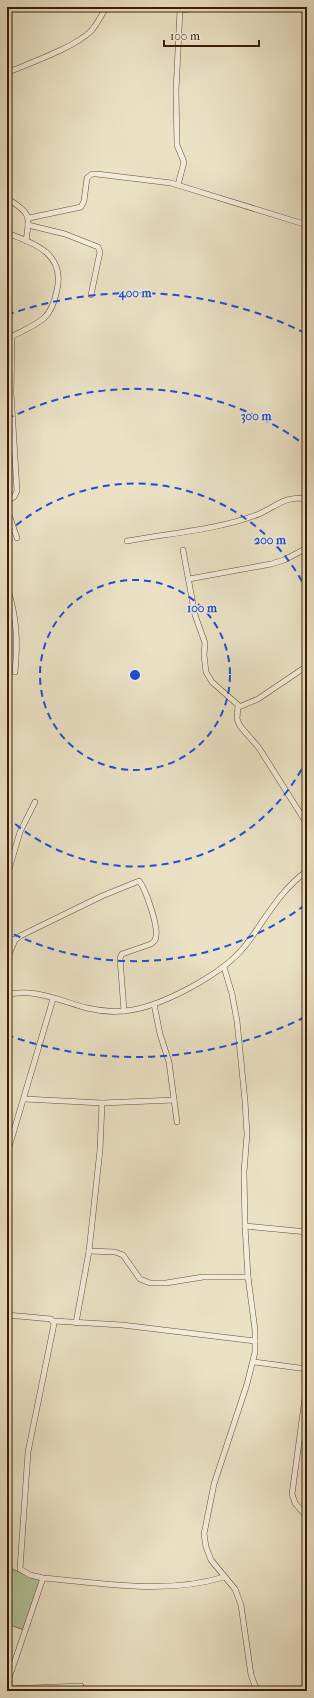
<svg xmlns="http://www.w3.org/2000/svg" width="314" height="1698" font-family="'IM FELL French Canon',serif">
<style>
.green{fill:#b2c499;stroke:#76714e}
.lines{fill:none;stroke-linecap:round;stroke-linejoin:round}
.street-casing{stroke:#664f34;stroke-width:6}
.street{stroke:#f2ecda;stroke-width:5}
.ring{fill:none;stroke:#1d4ed8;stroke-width:2;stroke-dasharray:7 5}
.centre{fill:#1d4ed8;stroke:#f2ecda;stroke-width:2}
.ring-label{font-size:12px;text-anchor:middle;font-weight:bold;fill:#1d4ed8;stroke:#f2ecda;stroke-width:3;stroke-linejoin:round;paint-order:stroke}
</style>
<rect width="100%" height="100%" fill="#ebe2c6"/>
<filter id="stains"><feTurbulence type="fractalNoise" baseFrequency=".005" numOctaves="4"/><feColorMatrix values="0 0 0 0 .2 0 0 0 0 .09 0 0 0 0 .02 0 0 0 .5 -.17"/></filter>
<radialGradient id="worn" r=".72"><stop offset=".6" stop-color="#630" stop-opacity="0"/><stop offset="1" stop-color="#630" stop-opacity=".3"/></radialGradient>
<!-- green -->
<polygon class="green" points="7,1567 42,1581 27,1631 7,1624"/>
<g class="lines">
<!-- street casing -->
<g class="street-casing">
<g id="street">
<polyline points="166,7 185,10 193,7"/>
<path d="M11 71C33 62 75 47 91 31 97 24 102 15 106 7"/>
<polyline points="178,185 184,162 177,145 176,91 180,10"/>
<path d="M7 198C30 214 30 213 26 241"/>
<polyline points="29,218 81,207 84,201 87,178 92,174 97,174 171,183 307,225"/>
<polyline points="28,225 65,234 98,247 100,252 91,295"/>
<path d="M7 233C36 244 65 254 57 290 55 300 52 311 44 318 34 327 19 332 7 339"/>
<polyline points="7,500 14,497 17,491 11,393 12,337"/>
<polyline points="7,509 17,538"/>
<path d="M127 541C170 533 218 530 259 514 277 506 286 495 307 499"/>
<polyline points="183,550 195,615 205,643 204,655 206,672 212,682 238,705 237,719 240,726 259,748 307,824"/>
<polyline points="189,579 271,564 284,560 307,548"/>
<path d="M7 587C17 617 18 641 15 672"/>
<polyline points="239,707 258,699 307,666"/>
<polyline points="7,876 20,832 35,802"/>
<polyline points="7,937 15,940"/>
<path d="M7 959 15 940 20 936 102 896 139 881C146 889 158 926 156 936 156 940 154 942 151 944L122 954 120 958 124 1011"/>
<polyline points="224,967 232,994 237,1021 245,1101 247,1134 244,1172 245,1226 248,1277 255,1330 255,1352 247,1384 214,1484 204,1534 206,1547 211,1560 235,1589 241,1605 251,1675 257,1691"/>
<path d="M7 995C32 987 63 1002 87 1008 99 1011 112 1012 124 1011 160 1008 223 974 245 946 265 920 280 890 307 871"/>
<polyline points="154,1004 160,1034 169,1062 177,1122"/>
<polyline points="25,1099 102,1103 174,1100"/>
<polyline points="7,1154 53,999"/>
<polyline points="245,1226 307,1232"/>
<polyline points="89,1251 115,1252 123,1255 140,1279 150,1283 166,1283 203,1277 248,1277"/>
<path d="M7 1315 51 1319 54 1324 28 1452 20 1569 30 1575 43 1578C103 1583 166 1595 224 1577"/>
<polyline points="54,1321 122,1325 255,1341"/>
<polyline points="76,1323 89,1251 100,1150 102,1103"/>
<polyline points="254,1362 307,1369"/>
<polyline points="307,1383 292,1494 295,1503 307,1517"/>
<polyline points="7,1684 43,1578"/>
<polyline points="7,1689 81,1686"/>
</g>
</g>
<!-- street -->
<use href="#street" class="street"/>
</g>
<!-- distance rings -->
<g class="ring">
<circle cx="135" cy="675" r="95"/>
<path d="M307 759A191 191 0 0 1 7 817M7 533A191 191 0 0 1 307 591"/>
<path d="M305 905A286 286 0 0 1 7 931M7 419A286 286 0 0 1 305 445"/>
<path d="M305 1017A382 382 0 0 1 7 1035M7 315A382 382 0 0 1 305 333"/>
</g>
<circle cx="135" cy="675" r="6" class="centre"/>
<g class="ring-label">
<text x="135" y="297">400 m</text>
<text x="256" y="420">300 m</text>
<text x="270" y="544">200 m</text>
<text x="202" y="612">100 m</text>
</g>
<!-- margin -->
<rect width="314" height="1698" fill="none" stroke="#ebe2c6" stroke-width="24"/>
<rect x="8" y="8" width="298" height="1682" fill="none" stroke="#391e04" stroke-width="2"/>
<rect x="12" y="12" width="290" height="1674" fill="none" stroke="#391e04"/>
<!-- scale -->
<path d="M164 40v6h95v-6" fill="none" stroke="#391e04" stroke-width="2"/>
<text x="170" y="40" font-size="12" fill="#391e04" stroke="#f2ecda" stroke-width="3" paint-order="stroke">100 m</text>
<rect width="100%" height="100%" filter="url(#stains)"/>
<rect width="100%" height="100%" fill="url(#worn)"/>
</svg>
